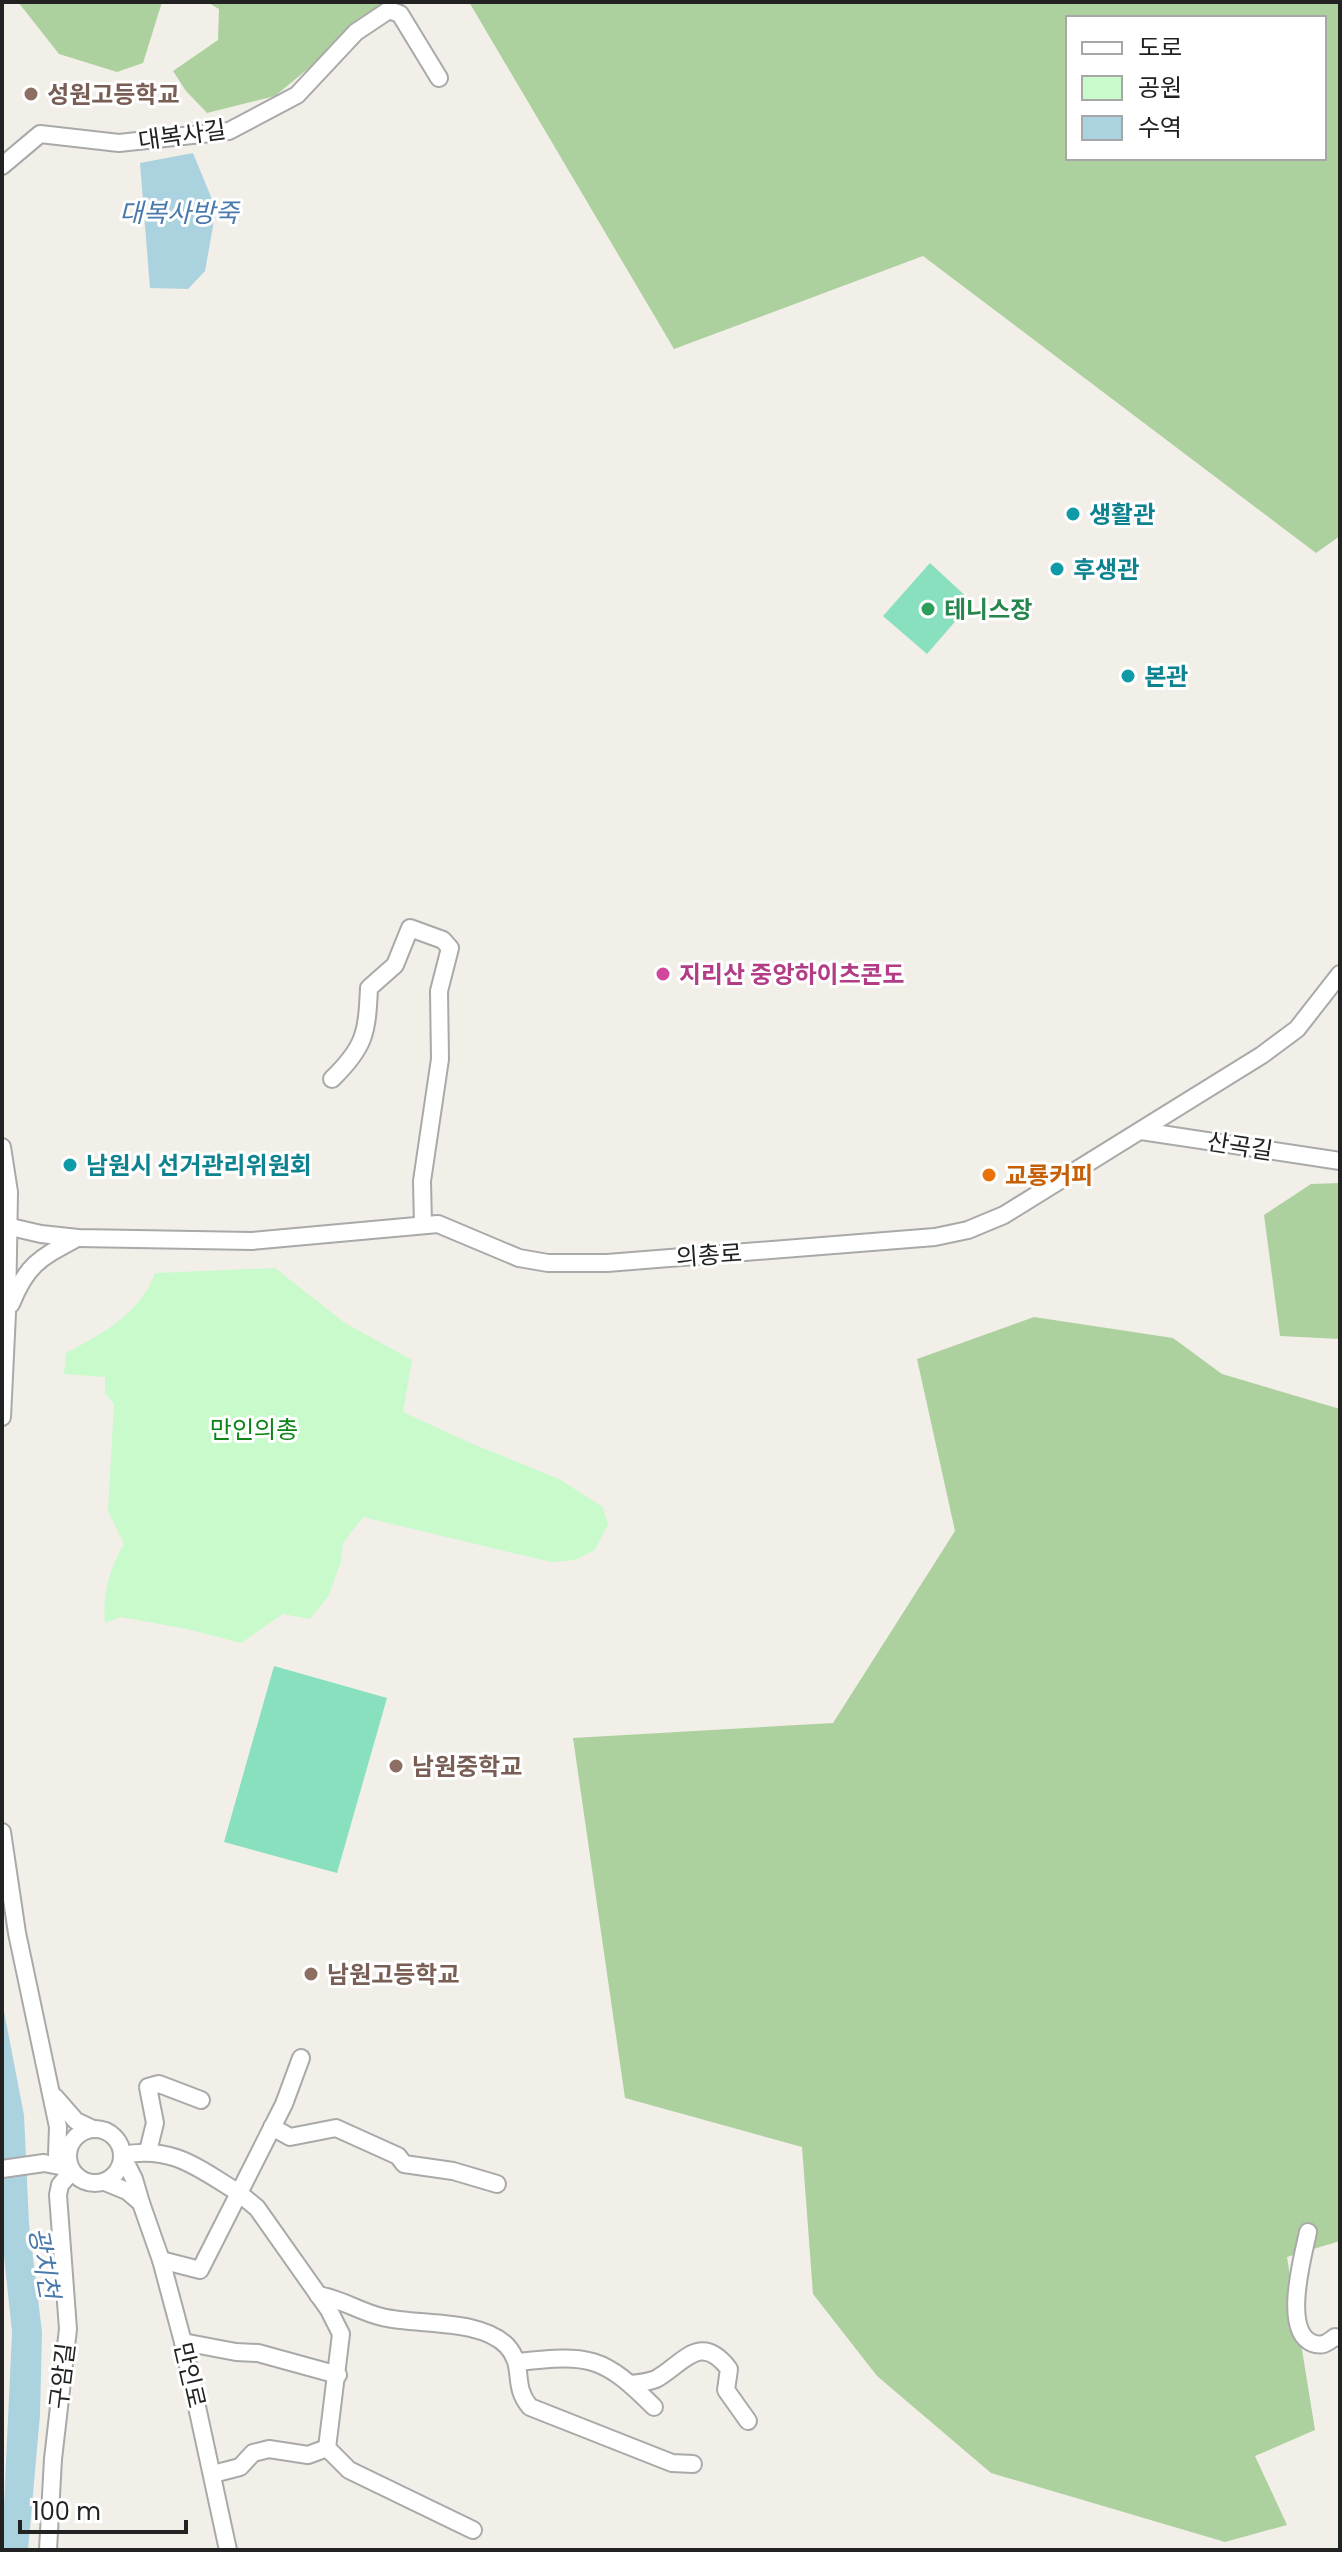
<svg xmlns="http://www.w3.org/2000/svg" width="1342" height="2552" font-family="Poppins,'Noto Sans KR',sans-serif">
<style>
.forest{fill:#add19e;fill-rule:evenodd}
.park{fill:#c8facc}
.pitch{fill:#88e0be}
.water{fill:#aad3df}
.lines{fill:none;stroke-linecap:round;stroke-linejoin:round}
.minor-casing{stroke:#a9a9a9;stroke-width:20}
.minor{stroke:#fff;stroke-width:16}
.education-dot{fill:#8d6e63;stroke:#fff;stroke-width:3}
.culture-dot{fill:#0f9aa8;stroke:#fff;stroke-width:3}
.leisure-dot{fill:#2e9e5b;stroke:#fff;stroke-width:3}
.hotel-dot{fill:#d1479c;stroke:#fff;stroke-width:3}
.food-dot{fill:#e8710a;stroke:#fff;stroke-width:3}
.labels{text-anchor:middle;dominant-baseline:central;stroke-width:6;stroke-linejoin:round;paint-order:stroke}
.education-label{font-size:24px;font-weight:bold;fill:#785e54;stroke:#fff;text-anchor:start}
.street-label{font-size:24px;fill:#222;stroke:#fff}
.culture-label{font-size:24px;font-weight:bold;fill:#0d838f;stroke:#fff;text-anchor:start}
.leisure-label{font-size:24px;font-weight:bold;fill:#27864d;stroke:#fff;text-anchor:start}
.hotel-label{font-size:24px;font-weight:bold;fill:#b23c85;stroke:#fff;text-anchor:start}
.food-label{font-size:24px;font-weight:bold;fill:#c56008;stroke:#fff;text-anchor:start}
.park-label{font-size:24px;fill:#0c8416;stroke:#fff}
.water-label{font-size:26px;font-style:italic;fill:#4a7aab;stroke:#fff}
</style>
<rect width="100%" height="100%" fill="#f2efe9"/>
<!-- forest -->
<g class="forest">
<polygon points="18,2 162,2 143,63 117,72 59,54"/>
<polygon points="207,2 389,2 275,96 207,113 186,91 173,71 218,40 219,9"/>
<path d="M469 2H1340V536L1316 553 923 256 674 349ZM1068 18H1324V158H1068Z"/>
<polygon points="1340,1183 1340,1339 1280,1336 1264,1215 1311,1184"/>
<polygon points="1034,1317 1173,1338 1222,1374 1340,1409 1340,2241 1287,2257 1315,2430 1255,2456 1287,2525 1225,2542 991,2473 877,2376 813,2294 802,2147 625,2098 573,1738 833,1723 955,1531 917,1359"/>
</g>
<!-- park -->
<path class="park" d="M275 1268 345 1323 412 1360 403 1412 468 1442 559 1479 603 1507 608 1524 595 1550 575 1560 551 1562 363 1517 343 1543 341 1562 328 1597 310 1619 283 1614 241 1643 187 1629 121 1617 105 1623C102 1596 110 1567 124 1544L108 1511 114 1404 105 1393V1377L64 1374 66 1353C102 1334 141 1313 155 1273Z"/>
<!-- pitch -->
<g class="pitch">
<polygon points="930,563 972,602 927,654 883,616"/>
<polygon points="274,1666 387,1698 337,1873 224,1842"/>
</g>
<!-- water -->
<g class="water">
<polygon points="193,153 216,209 205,271 188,289 150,288 140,163"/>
<polygon points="2,2001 24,2115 29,2224 42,2332 40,2415 28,2550 2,2550 12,2332 2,2237"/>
</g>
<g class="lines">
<!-- minor casing -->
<g class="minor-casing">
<g id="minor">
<polyline points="2,166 40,134 119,143 229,131 297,95 356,32 389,10 400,14 439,78"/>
<path d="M332 1079C365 1047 367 1033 369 988L395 965 410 928 443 940 450 948 439 991 440 1059 422 1181 423 1225"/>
<polyline points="1141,1131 1340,1161"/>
<polyline points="2,1147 9,1192 7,1313 2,1417"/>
<polyline points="2,1225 41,1234 78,1238 252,1241 438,1224 519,1258 548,1263 607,1263 935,1237 968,1230 1004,1215 1262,1055 1297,1029 1340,974"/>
<path d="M11 1304C27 1264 40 1258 77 1238"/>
<polyline points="2,1832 17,1933 58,2127 57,2155"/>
<polyline points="55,2097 76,2121 93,2129"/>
<polyline points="272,2127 290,2137 336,2128 398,2156 404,2164 453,2171 497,2184"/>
<circle cx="95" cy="2156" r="27"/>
<polyline points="148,2151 155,2123 148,2087 159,2084 201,2100"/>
<polyline points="2,2169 44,2163 70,2168"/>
<path d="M105 2182 127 2191 141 2203 134 2179 122 2155C172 2145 198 2168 239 2193L284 2104 301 2058"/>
<polyline points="141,2203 161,2260 183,2342 228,2550"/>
<path d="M1308 2232C1303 2256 1282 2330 1312 2343 1322 2347 1327 2343 1335 2337L1340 2338"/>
<polyline points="161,2260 200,2270 239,2193 257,2208 329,2310 341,2334 327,2448"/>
<path d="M318 2295C342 2299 360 2312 382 2317 418 2326 480 2318 507 2346 526 2367 511 2385 530 2407L672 2463 693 2464"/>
<polyline points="183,2342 236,2352 258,2353 338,2375"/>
<path d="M518 2362C590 2354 603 2356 654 2407"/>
<path d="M631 2384C639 2383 649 2382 656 2379 683 2364 700 2331 729 2369L726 2390 748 2421"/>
<polyline points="213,2474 240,2467 253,2453 269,2449 308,2455 327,2448 349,2470 473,2530"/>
<polyline points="48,2550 53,2459 68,2329 58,2195 60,2185 72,2171"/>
</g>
</g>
<!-- minor -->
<use href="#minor" class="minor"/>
</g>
<!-- markers -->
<g class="education-dot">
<circle cx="31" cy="94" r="8"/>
<circle cx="396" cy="1766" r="8"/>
<circle cx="311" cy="1974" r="8"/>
</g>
<g class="culture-dot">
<circle cx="1073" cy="514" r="8"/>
<circle cx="1057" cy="569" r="8"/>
<circle cx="1128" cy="676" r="8"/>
<circle cx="70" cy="1165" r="8"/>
</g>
<circle class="leisure-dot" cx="928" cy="609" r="8"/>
<circle class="hotel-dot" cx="663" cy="974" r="8"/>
<circle class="food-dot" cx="989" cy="1175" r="8"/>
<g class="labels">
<!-- education labels -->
<g class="education-label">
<text x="47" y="94">성원고등학교</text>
<text x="412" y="1766">남원중학교</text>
<text x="327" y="1974">남원고등학교</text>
</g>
<!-- street labels -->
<g class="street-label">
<text transform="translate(182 135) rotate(-8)">대복사길</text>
<text transform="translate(1240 1146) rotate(9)">산곡길</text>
<text transform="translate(709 1255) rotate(-4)">의총로</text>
<text transform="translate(190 2375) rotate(77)">만인로</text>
<text transform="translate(62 2376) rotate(-83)">구암길</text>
</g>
<!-- culture labels -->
<g class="culture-label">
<text x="1089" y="514">생활관</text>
<text x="1073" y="569">후생관</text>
<text x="1144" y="676">본관</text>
<text x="86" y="1165">남원시 선거관리위원회</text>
</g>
<!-- leisure labels -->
<g class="leisure-label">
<text x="944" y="609">테니스장</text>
</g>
<!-- hotel labels -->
<g class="hotel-label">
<text x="679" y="974">지리산 중앙하이츠콘도</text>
</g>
<!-- food labels -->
<g class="food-label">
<text x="1005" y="1175">교룡커피</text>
</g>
<!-- park labels -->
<g class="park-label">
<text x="254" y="1429">만인의총</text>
</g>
<!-- water labels -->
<g class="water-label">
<text x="179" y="213">대복사방죽</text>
<text transform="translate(44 2263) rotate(80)">광치천</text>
</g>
</g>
<!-- border -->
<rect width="1342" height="2552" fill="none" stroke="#222222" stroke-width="8"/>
<!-- legend -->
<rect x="1066" y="16" width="260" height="144" fill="#ffffff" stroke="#a7a7a7" stroke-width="2"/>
<rect x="1082" y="42" width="40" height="12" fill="#ffffff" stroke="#a7a7a7" stroke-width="2"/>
<text x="1138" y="56" font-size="24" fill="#222222">도로</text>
<rect x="1082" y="76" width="40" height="24" fill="#c8facc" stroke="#a7a7a7" stroke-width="2"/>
<text x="1138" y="96" font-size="24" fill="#222222">공원</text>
<rect x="1082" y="116" width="40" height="24" fill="#aad3df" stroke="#a7a7a7" stroke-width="2"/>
<text x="1138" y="136" font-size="24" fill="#222222">수역</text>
<!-- scale -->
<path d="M20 2520v12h166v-12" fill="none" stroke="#222222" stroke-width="4"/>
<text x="32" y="2520" font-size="24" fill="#222222" stroke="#ffffff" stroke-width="6" paint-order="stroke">100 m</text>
</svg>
